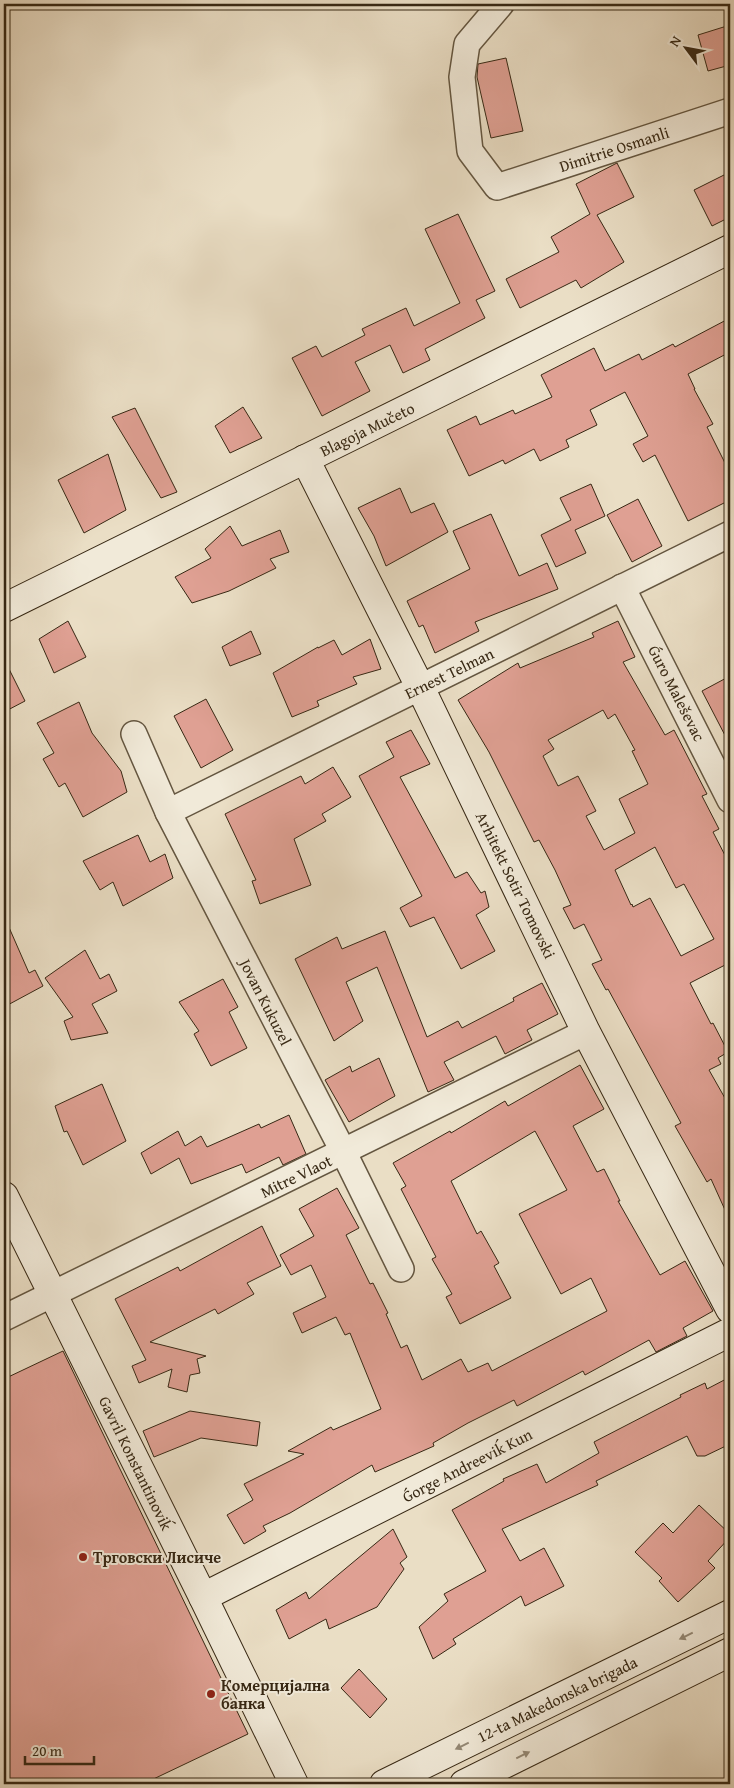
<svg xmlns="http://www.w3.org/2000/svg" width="734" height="1788" font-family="'Gentium Book Plus',serif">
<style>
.building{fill:#dfa093;stroke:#372814;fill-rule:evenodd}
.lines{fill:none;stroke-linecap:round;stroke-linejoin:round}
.street-casing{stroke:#645640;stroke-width:28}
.secondary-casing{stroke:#372814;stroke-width:30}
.street{stroke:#f1ead9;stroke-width:25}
.secondary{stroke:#f1ead9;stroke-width:28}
.oneway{fill:#948976}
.poi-dot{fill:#8f2418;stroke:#f1ead9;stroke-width:2}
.labels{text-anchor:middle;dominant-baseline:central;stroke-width:4;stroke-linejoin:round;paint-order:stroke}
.street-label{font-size:16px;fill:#372814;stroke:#f1ead9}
.poi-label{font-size:16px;font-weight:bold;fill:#372814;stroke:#f1ead9;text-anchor:start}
</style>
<rect width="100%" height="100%" fill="#eadec5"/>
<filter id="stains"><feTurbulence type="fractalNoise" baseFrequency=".004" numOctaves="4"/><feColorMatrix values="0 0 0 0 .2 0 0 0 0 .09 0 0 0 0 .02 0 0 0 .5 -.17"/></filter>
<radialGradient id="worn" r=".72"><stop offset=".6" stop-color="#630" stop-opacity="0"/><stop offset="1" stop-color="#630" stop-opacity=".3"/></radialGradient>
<!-- building -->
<g class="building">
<polygon points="730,25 730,65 708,71 698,35"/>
<polygon points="506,58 523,131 491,138 477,77 478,64"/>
<polygon points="617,163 634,197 597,215 624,262 581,288 576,280 520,308 506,279 559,252 551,237 590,214 576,184"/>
<polygon points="730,172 730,217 712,226 694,190"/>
<polygon points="458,214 495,291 476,300 485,318 425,349 430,360 403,373 390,345 355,362 370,391 322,416 292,358 316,346 322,357 365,335 362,329 406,308 414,326 460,303 425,229"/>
<polygon points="730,318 730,352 688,374 695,389 694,389 713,424 707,427 730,473 730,500 688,521 655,455 643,462 633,444 648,436 625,392 590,410 597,425 566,440 569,447 540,461 534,449 505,464 503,460 469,476 447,430 476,416 480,425 513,410 515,414 552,397 541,375 594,348 605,371 639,354 642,360 673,344 675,347"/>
<polygon points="243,407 262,438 230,453 215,426"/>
<polygon points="135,408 177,492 161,498 112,417"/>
<polygon points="108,454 126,510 84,533 58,480"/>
<polygon points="591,484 605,516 575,530 586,553 556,567 541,535 571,520 560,498"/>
<polygon points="400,488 411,513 434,503 448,532 386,566 374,536 358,508"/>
<polygon points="638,499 662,546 632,562 607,515"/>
<polygon points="491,514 519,576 547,563 558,589 475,622 479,631 435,653 423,625 419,627 407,601 470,569 453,531"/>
<polygon points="230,526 242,546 280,530 289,552 270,559 276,568 229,591 192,603 175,577 211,558 205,549"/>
<polygon points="68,621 86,657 54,673 39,639"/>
<path d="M618 621 635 657 623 662 665 735 674 730 707 794 702 796 719 829 713 832 730 865V971L727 964 690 983 711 1024 713 1023 728 1052 718 1058 721 1064 709 1070 730 1107V1221L711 1179 707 1182 675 1126 681 1123 608 989 606 990 592 964 602 960 584 924 574 929 563 908 571 905 555 870 539 840 534 842 489 752 458 700 518 663 520 668 594 637 592 633ZM603 710 608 719 615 714 635 750 632 751 648 784 619 799 635 833 604 850 586 816 596 811 578 776 558 786 543 756 554 749 548 740ZM655 847 676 888 684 884 714 939 681 956 650 898 633 907 632 904 631 905 615 870Z"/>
<polygon points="251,631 261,654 230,666 222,647"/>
<polygon points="370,639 381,669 353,677 357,684 317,701 319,706 292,717 273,673 318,647 318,648 334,640 342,655"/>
<polygon points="4,659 25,701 4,712"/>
<polygon points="730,676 730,745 702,691"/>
<polygon points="206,699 233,750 201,768 174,716"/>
<polygon points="79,702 92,733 121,771 127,792 83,817 65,783 59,787 43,759 54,753 37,723"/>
<polygon points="411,730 430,764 400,777 455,878 467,872 481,893 485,891 489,907 476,915 495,951 461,969 434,917 410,927 400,908 422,896 359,776 394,757 386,742"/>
<polygon points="333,767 351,797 322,814 326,821 294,839 311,885 260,904 252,881 256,880 225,814 301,776 305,784"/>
<polygon points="138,835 150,862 165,854 173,878 123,906 113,882 100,890 83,861"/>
<polygon points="4,916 29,973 35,970 43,986 4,1007"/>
<polygon points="385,931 427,1037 458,1021 462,1028 514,1001 513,998 542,983 558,1014 527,1030 532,1040 505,1054 496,1036 444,1062 454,1080 428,1092 377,967 346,982 363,1021 334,1041 295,959 337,937 342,949"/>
<polygon points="85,950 100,979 109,974 117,991 92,1004 108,1033 71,1040 64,1021 73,1017 45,978"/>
<polygon points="223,979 238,1007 229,1012 247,1048 211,1066 194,1034 199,1031 179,1002"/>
<polygon points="379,1058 395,1096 349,1122 325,1080 350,1066 352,1072"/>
<polygon points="580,1065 604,1109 573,1126 597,1172 604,1169 620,1201 618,1201 660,1275 685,1261 713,1311 683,1328 687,1336 656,1352 649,1340 585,1375 583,1371 517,1406 514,1400 468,1423 433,1443 434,1446 375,1472 372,1465 290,1513 263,1526 266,1531 244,1544 227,1515 253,1500 244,1484 304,1454 288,1451 331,1427 333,1430 381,1409 350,1333 345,1335 336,1317 302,1333 293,1313 326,1297 311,1265 291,1275 280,1255 314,1236 299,1209 337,1188 359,1228 346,1235 370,1284 373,1283 388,1313 386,1314 401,1348 407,1345 422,1380 461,1359 468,1372 488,1363 492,1371 607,1311 591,1278 561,1294 519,1214 567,1190 535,1131 451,1181 477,1234 481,1231 499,1263 494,1266 511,1298 460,1324 446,1297 452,1294 432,1259 436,1257 401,1189 406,1186 393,1163 450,1131 451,1133 505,1101 508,1106"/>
<polygon points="102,1084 126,1141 83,1165 67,1131 64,1132 55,1106"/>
<polygon points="289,1115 306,1154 283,1165 279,1157 246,1173 242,1164 191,1184 179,1158 151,1174 141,1153 178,1131 185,1146 201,1136 207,1147 259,1124 261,1128"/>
<polygon points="262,1226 281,1266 247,1283 254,1294 218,1314 215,1309 150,1342 206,1356 197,1359 200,1373 190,1375 187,1392 168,1387 172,1369 139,1383 132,1366 146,1360 115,1299 178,1267 180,1271"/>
<polygon points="63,1351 248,1734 143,1784 4,1784 4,1379"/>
<polygon points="730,1377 730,1444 705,1456 697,1456 687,1436 596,1481 598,1485 502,1529 520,1561 544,1548 564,1586 525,1606 521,1596 453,1639 456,1644 433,1659 419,1627 448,1601 444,1594 486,1571 452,1510 504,1481 503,1479 537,1464 546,1483 599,1453 594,1442 681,1397 680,1395 705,1383 707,1389"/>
<polygon points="190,1411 260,1422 257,1446 201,1438 154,1457 143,1431"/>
<polygon points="699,1505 730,1534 730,1537 708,1561 715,1568 678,1602 659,1581 662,1578 635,1552 663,1523 673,1533"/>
<polygon points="393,1529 407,1557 400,1563 404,1569 377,1607 329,1629 326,1619 289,1639 276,1610 306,1592 309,1599"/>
<polygon points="359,1669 387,1699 370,1718 341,1688"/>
</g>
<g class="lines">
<!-- street casing -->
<g class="street-casing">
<g id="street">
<polyline points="501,4 467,44 462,77 470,151 497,187 730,111"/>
<polyline points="622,587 730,800"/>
<polyline points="134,734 168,812 344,1153 401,1269"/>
<polyline points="168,812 730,534"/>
<polyline points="4,1318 586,1032"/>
</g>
</g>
<!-- secondary casing -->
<g class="secondary-casing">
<g id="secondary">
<polyline points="305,459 420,687 586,1032 730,1309"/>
<polyline points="4,608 730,249"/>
<polyline points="4,1196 203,1597 294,1784"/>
<polyline points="203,1597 730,1332"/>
<polyline points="384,1784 730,1614"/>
<polyline points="464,1784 730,1652"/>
</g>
</g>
<!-- street -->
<use href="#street" class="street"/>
<!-- secondary -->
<use href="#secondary" class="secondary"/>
</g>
<!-- one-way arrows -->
<defs><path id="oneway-solid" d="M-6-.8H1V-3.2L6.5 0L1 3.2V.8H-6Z" transform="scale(1.25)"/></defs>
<g class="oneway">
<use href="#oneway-solid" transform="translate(686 1636) rotate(154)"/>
<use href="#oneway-solid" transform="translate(462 1746) rotate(154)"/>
<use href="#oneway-solid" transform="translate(523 1755) rotate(-26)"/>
</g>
<!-- markers -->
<g class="poi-dot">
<circle cx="83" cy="1557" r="5"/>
<circle cx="211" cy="1694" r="5"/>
</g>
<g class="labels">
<!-- street labels -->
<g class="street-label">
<text transform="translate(614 149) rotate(-18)">Dimitrie Osmanli</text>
<text transform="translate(367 429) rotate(-26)">Blagoja Mučeto</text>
<text transform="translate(449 673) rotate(-26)">Ernest Telman</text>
<text transform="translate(677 693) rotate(63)">Ǵuro Maleševac</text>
<text transform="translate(516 885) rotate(64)">Arhitekt Sotir Tomovski</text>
<text transform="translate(266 1002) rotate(63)">Jovan Kukuzel</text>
<text transform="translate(296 1176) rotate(-26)">Mitre Vlaot</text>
<text transform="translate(136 1463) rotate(64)">Gavril Konstantinoviḱ</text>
<text transform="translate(467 1465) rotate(-27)">Ǵorge Andreeviḱ Kun</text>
<text transform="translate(557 1699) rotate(-26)">12-ta Makedonska brigada</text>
</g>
<!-- poi labels -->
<g class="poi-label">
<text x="93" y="1557">Трговски Лисиче</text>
<text x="221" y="1685">Комерцијална<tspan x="221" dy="18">банка</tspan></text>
</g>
</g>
<!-- margin -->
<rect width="734" height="1788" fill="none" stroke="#eadec5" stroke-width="20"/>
<rect x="5" y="5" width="724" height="1778" fill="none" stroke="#372814" stroke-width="2.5"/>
<rect x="10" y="10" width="714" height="1768" fill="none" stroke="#372814"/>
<!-- north arrow -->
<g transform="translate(686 48) rotate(302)" stroke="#f1ead9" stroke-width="4" paint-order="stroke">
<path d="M0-4L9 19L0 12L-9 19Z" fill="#372814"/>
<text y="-8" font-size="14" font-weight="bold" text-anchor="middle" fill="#372814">N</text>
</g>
<!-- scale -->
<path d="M25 1756v8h69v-8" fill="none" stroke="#372814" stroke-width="2.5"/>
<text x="32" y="1756" font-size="15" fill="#372814" stroke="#f1ead9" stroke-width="4" paint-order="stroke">20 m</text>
<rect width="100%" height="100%" filter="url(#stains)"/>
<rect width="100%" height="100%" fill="url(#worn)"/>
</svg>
